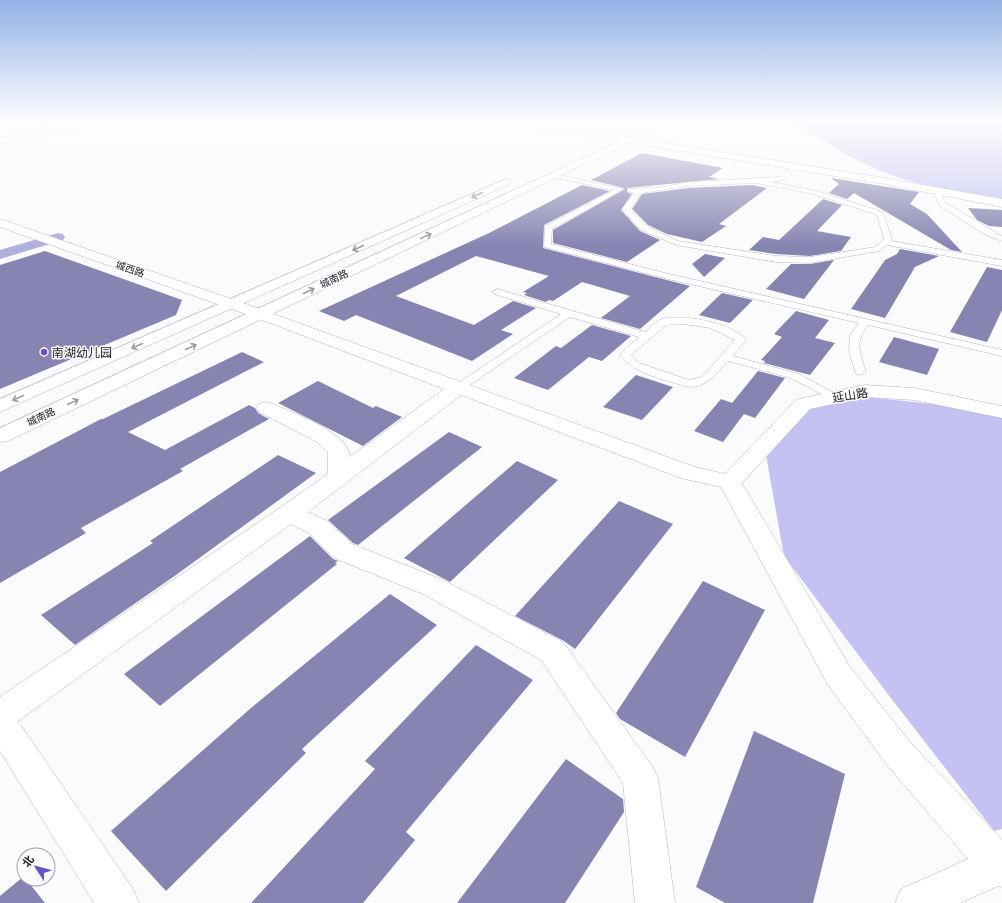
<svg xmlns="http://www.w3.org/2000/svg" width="1002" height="903" font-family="Cabin,'Noto Sans SC',sans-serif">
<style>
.forest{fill:#c3c2f2}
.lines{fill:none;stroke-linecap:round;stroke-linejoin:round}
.canal{fill:#b1afde;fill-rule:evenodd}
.building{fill:#8684b1}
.service-casing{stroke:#b5b5c3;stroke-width:1}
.minor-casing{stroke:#b5b5c3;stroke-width:1}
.tertiary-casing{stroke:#b5b5c3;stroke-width:1}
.secondary-casing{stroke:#b5b5c3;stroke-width:1}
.service{fill:#fff;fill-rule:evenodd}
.minor{fill:#fff;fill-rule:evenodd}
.tertiary{fill:#fff;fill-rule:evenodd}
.secondary{fill:#fff;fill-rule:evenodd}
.oneway{stroke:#9b9b9d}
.poi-dot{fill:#6752cb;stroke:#fbfbfe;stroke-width:1.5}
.labels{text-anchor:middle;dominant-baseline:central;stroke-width:3;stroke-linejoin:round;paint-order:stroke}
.far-street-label{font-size:10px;fill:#202026;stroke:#fbfbfe}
.poi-label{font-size:12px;fill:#202026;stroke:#fbfbfe;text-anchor:start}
.street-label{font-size:12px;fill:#202026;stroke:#fbfbfe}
</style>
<rect width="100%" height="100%" fill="#fbfbfe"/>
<!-- forest -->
<g class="forest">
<path d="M792 122H1002V200C963 193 924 187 886 173 853 160 822 140 792 122Z"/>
<polygon points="850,395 950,406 1002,417 1002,829 994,831 887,693 784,556 764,444 809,402"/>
</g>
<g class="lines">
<!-- canal -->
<polygon class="canal" points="58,233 63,234 65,237 63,240 0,259 0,250"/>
</g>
<!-- building -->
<g class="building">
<polygon points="642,153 723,168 709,177 719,179 627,188 627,192 632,194 621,210 640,231 660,240 627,262 553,243 553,230 625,189 624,188 591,180"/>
<polygon points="831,178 919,192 910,204 927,214 962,252 951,250 854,193 847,199 829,193 839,184"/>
<polygon points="582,185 610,191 544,225 543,248 690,286 640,329 601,318 630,296 582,282 553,301 549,300 546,302 524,295 527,293 523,292 549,276 476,256 396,296 474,325 513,301 536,308 501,330 513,334 472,361 356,315 344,321 319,311 489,233"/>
<polygon points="752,185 767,188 719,224 726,226 702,242 667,234 648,225 632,209 642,194 689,188"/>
<polygon points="823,199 842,205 817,231 851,237 841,251 810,256 776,254 749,250 763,237 779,240"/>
<polygon points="968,208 1002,210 1002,227 989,226 977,220"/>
<polygon points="900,249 939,256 915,267 885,318 851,309 885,260 897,254"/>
<polygon points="45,251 182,300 176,315 0,389 0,265"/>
<polygon points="705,254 725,258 704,277 692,264"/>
<polygon points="834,260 804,299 766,289 791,264 810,264"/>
<polygon points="987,267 1002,270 1002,310 987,342 950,332"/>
<polygon points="722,293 753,300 730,323 699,315"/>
<polygon points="796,311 829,320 815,338 835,343 810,375 764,363 765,361 761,360 782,337 774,334"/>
<polygon points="592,325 631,336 602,361 589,357 548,390 514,378 556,346 561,348"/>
<polygon points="894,337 939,349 927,375 879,362"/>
<polygon points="242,352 264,362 128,432 165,450 249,405 255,408 258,413 269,419 180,469 183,471 81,528 86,533 0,583 0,472 101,419 103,419"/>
<polygon points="758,371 785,378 755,418 744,414 723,442 694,431 721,399 732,403"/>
<polygon points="636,375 673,387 642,420 603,407"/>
<polygon points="318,381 373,408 376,406 402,417 363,446 278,403"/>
<polygon points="449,432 482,447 358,545 353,543 328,520"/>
<polygon points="278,455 316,473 176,575 75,645 41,615 153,543 150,541"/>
<polygon points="517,461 558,480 450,582 404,558"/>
<polygon points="619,501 673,524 575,649 564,641 515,616"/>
<polygon points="310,536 333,559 338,561 335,563 337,564 160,706 124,674"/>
<polygon points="703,581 765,610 685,757 620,719 616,713"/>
<polygon points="390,594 437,625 302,749 306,753 166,891 111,831 251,708"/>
<polygon points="476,645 533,680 406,832 415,840 363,903 251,903 375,769 365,761"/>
<polygon points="754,731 845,774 813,903 725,903 696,887"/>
<polygon points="566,759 623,799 624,812 565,903 457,903"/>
<polygon points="24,876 24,879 26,879 45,903 0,903 0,896"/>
</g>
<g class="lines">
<!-- service casing -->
<g class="service-casing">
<g id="service">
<polygon points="30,122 39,122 62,129 59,131"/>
<path d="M796 165 799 167 798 168 784 180 771 182 817 191 883 212 892 239 891 241 1002 260V266L887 245 879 251 810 263 776 262 676 245 641 230 622 209 634 193 628 191V189L663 187 689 182 780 177ZM756 183 814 194 877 215 884 239 876 247 810 257 776 256 678 241 647 226 630 209 641 193 689 186Z"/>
<path d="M554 174 624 189 552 229 551 244 669 274 1002 350V356L868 325C854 343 860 352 866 372L860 375 856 374 849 351 850 335 859 323 668 279 544 247 545 226 614 190 552 177 551 176Z"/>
<polygon points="934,189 938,189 946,203 1002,236 1002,241 986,235 940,206 933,190"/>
<path d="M497 289 645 332C650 328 656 321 662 319 683 314 732 322 746 340L733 356 799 374 841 397 839 399H831L791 378 728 361C717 373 704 391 685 386 663 379 634 374 620 355L621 353 639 337 570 317 462 390H454L452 388 454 386 561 314 494 294 492 292ZM684 324 711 328 735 340 702 377 689 380 639 363 631 355 666 325Z"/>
</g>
</g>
<!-- minor casing -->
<g class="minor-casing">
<g id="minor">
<polygon points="878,177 1002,199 1002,207 874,182 872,180"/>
<path d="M260 309 695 467 725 474 796 400 803 398 865 385 914 388 1002 406V418L914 400 865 397 810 409 742 483 850 667 911 743 1002 840V887L998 886 960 903H895L901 889 968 859 887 765 828 685 721 487 681 478 461 395 308 512 327 521 352 544 443 580 563 642 652 766 658 778 675 903H635L623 783 541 660 423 594 334 558 309 533 291 524 18 721 133 889 139 903H94L0 751V697L281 507 328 474V452L317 442 259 412 256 408 259 404 266 402 273 404C293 413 350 433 350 457L444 389 254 317 252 314 254 311Z"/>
</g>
</g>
<!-- tertiary casing -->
<g class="tertiary-casing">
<g id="tertiary">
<polygon points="515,122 535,122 878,177 884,180 878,183 519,125"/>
<polygon points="0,219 266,311 268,314 266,317 260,319 254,317 0,227"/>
</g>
</g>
<!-- secondary casing -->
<g class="secondary-casing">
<g id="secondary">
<polygon points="80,122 97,122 93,125 0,144 0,138"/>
<polygon points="661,122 672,122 8,441 0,442 0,428"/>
<polygon points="506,179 510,180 512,182 510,184 0,412 0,399"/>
</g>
</g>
<!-- service -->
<use href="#service" class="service"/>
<!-- minor -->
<use href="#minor" class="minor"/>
<!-- tertiary -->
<use href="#tertiary" class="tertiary"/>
<!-- secondary -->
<use href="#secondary" class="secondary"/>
</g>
<!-- one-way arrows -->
<defs><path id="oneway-shaft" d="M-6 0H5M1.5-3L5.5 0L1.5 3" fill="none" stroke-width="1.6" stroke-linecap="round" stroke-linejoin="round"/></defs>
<g class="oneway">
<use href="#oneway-shaft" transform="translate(477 195) rotate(156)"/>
<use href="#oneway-shaft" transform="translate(426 236) rotate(-25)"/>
<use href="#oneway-shaft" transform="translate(358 248) rotate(156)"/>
<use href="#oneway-shaft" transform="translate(309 291) rotate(-25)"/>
<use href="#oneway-shaft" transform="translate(137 346) rotate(156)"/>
<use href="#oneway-shaft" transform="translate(191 347) rotate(-25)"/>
<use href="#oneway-shaft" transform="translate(18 398) rotate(156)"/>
<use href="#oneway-shaft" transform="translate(73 402) rotate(-25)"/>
</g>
<!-- sky -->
<linearGradient id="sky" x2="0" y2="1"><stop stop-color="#92b2e4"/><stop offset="0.49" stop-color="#fdfdff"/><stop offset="1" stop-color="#fdfdff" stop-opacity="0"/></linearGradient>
<rect width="1002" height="248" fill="url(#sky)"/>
<!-- markers -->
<circle class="poi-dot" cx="44" cy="352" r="4"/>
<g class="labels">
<!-- far-street labels -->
<g class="far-street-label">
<text transform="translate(130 269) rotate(19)">城西路</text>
<text transform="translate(334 279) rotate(-25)">城南路</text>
<text transform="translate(41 417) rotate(-25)">城南路</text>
</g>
<!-- poi labels -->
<g class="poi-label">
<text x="52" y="352">南湖幼儿园</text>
</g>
<!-- street labels -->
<g class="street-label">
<text transform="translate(850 395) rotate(-9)">延山路</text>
</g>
</g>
<!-- north arrow -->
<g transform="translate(36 867) rotate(306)"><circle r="19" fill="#fbfbfe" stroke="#a3a3a8"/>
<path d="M0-3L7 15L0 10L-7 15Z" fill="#6752cb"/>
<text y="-6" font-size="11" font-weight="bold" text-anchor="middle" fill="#202026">北</text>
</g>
</svg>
